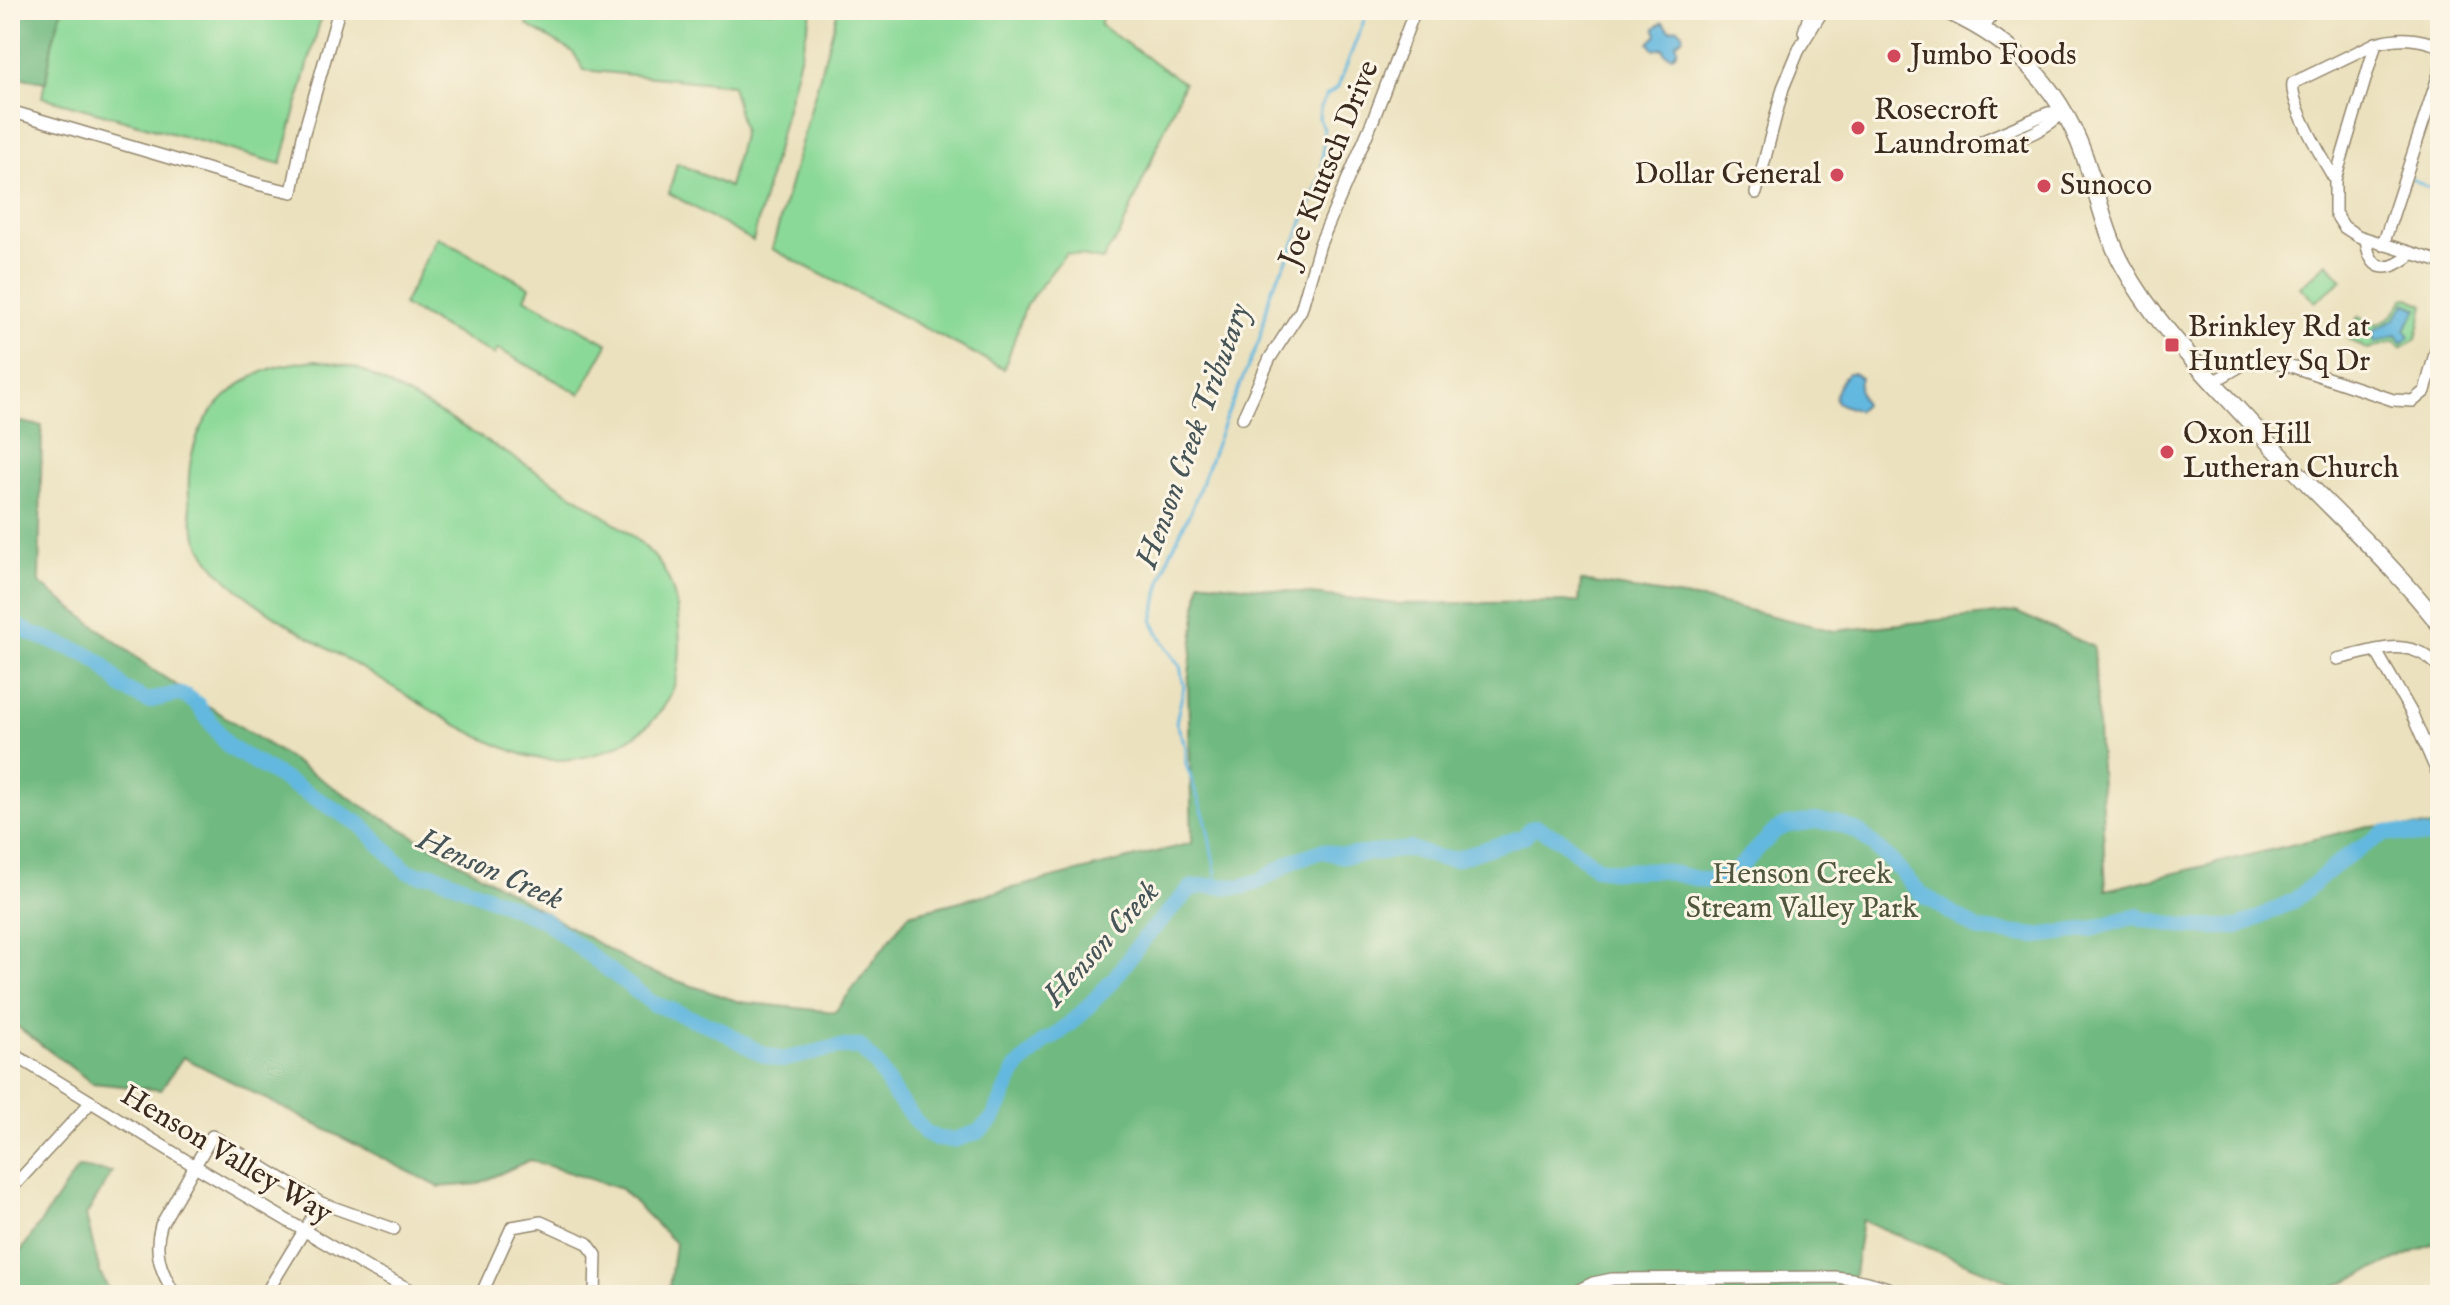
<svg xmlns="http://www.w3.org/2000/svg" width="2450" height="1305" font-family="'IM FELL English',serif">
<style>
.green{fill:#8bd998;stroke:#63825b;stroke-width:2}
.forest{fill:#70b980;stroke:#56724f;stroke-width:2}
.water{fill:#63b8df;stroke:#4f717e;stroke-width:2}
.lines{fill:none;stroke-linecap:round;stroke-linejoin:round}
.stream{stroke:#63b8df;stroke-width:3}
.river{stroke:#63b8df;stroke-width:16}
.minor-casing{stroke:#93866e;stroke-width:14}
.secondary-casing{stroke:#93866e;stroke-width:19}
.minor{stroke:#fff;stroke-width:11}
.secondary{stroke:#fff;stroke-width:16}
.poi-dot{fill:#d1495b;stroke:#fcf5e5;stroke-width:3}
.labels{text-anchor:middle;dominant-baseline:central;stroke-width:6;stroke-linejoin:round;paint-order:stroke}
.poi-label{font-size:30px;fill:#3b2a1e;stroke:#fcf5e5;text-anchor:start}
.street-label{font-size:30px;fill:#3b2a1e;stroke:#fcf5e5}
.park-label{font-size:30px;fill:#4f563c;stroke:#fcf5e5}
.water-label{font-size:32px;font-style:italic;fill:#475558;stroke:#fcf5e5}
</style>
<rect width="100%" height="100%" fill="#fcf5e5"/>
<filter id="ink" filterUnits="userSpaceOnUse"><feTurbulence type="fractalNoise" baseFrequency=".0125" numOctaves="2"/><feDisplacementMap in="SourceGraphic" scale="16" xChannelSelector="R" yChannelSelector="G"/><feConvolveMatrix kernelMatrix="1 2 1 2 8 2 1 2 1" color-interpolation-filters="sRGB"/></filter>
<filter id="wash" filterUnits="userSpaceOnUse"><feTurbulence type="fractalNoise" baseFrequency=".006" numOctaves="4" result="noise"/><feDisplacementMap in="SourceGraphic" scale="32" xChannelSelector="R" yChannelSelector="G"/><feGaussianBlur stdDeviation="1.8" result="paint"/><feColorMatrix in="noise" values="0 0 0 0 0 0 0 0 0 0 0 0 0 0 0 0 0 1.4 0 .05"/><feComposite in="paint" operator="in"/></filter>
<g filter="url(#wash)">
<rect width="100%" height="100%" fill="#ebe1be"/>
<!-- green -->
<g class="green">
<polygon points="62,10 323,10 281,164 42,97 52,44"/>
<polygon points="531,10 812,10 753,241 669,193 677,163 729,187 743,131 732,85 584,70 573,52 527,25"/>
<polygon points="838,10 1105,10 1100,25 1184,83 1121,232 1102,260 1066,253 1026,305 1004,369 772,249"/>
<polygon points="437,237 530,287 525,298 608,344 580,394 498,349 494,355 403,305"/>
<polygon points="2327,263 2342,280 2315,302 2300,287"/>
<polygon points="2409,298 2424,305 2416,339 2401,348 2395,341 2368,350 2348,339 2358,317 2378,324 2393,315 2404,299"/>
<path d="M316 360C329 362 344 364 356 368 367 372 377 379 387 384 415 399 443 414 470 431 513 457 556 482 597 511 618 525 645 543 660 564 673 583 678 606 679 628 681 648 680 670 673 689 653 743 577 772 524 755 469 737 422 704 373 675 328 648 234 599 207 557 187 527 184 477 195 444 206 408 239 378 276 367 289 363 303 362 316 360Z"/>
</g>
<!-- forest -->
<g class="forest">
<polygon points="10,10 62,10 52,44 46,82 10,76"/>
<polygon points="10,420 42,426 39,583 153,670 361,805 642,969 740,1002 835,1012 909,914 1192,843 1188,683 1200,581 1397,604 1579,602 1581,581 1715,602 1834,631 2016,612 2094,647 2106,890 2368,826 2440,828 2440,1241 2314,1295 2043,1295 1862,1220 1851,1295 668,1295 675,1243 621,1189 530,1160 477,1184 439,1187 183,1057 161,1090 92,1083 10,1021"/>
<polygon points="78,1168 112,1172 86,1216 100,1273 112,1295 10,1295 10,1267"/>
</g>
<!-- water -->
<g class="water">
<path d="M1663 22 1670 30 1678 28 1683 33 1682 38 1676 43C1679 49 1677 53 1671 56L1665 53 1663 48 1654 50 1649 43 1657 35 1655 28Z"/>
<polygon points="2406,303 2418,309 2405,329 2410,337 2402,343 2397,335 2375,343 2372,331 2394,320"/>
<path d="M1848 373H1853L1861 378C1857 388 1860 395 1864 404L1857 411C1843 403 1827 407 1840 384 1843 380 1844 376 1848 373Z"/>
</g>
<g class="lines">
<!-- stream -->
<g class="stream">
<polyline points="2412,179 2427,187 2440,189"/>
<polyline points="1216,886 1216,874 1206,821 1186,764 1186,747 1176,722 1184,686 1180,666 1166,647 1153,622 1159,589 1169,556 1192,508 1226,417 1259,341 1271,290 1289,256 1322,175 1324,129 1319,119 1320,108 1326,96 1338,87 1368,10"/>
</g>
<!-- river -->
<polyline class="river" points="10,622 31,633 87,654 102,664 123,688 148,701 176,694 186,696 197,704 229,747 361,825 407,871 421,875 433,874 544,920 652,1003 717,1028 762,1054 782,1060 838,1047 860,1047 877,1065 896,1097 925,1132 938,1139 954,1140 978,1132 993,1119 1016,1069 1045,1041 1055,1036 1080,1015 1114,979 1141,942 1191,888 1205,886 1241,887 1260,881 1295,860 1322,851 1344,856 1411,849 1438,858 1456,859 1525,836 1530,829 1537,827 1562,840 1597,868 1617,871 1658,870 1707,881 1735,872 1776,830 1788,825 1816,821 1837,823 1860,833 1895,865 1920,893 1979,930 2037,936 2091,929 2139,915 2141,919 2191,927 2238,927 2295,900 2343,859 2386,832 2440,838"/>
</g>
</g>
<g filter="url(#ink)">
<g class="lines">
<!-- minor casing -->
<g class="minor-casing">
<g id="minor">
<polyline points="1983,29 1995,10"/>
<polyline points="1804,32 1811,10"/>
<polyline points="2376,43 2335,180 2335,213 2344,227 2358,236 2440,262"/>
<polyline points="10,111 261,185 292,192 303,136 339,10"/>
<polyline points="1983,141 2048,113 2063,112"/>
<path d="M1988 150C2015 140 2043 133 2063 112"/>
<path d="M2335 180C2324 161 2289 102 2293 83L2376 43C2400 36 2417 38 2440 46"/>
<polyline points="1756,193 1783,88 1800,47 1823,10"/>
<path d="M2366 239C2370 274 2388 273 2412 254"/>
<polyline points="2383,245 2440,71"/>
<polyline points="2213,382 2244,364 2270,362 2294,367 2393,400 2413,401 2425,391 2440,335"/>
<polyline points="1243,418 1270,358 1301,310 1320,244 1373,120 1415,10"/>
<polyline points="2376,651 2411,712 2440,779"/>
<path d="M2337 659C2376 651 2410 634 2440 668"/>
<polyline points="10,1052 195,1166 371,1270 421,1295"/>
<polyline points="10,1190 91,1102"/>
<path d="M175 1295C161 1272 153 1252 161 1225L212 1136 321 1203 394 1229"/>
<polyline points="265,1295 321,1203"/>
<polyline points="481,1295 512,1227 541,1222 587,1243 596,1255 595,1295"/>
<path d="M1569 1295 1593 1283 1612 1279 1835 1277C1861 1279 1881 1284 1905 1295"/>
</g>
</g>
<!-- secondary casing -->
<g class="secondary-casing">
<path id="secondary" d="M1945 10C2019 43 2065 92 2089 170 2099 200 2108 240 2124 267 2149 313 2185 352 2221 391 2252 425 2284 459 2316 492 2359 535 2403 577 2440 625"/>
</g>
<!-- minor -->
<use href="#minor" class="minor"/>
<!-- secondary -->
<use href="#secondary" class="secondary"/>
</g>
</g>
<!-- markers -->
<g class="poi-dot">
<circle cx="1894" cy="56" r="8"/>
<circle cx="1858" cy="128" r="8"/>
<circle cx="1837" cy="175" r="8"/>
<circle cx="2044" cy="186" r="8"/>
<rect x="2164" y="337" width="16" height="16" rx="4"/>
<circle cx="2167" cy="452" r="8"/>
</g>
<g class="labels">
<!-- poi labels -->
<g class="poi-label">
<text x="1910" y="56">Jumbo Foods</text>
<text x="1874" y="111">Rosecroft<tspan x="1874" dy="34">Laundromat</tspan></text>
<text x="1821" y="175" text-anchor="end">Dollar General</text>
<text x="2060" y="186">Sunoco</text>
<text x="2188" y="328">Brinkley Rd at<tspan x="2188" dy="34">Huntley Sq Dr</tspan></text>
<text x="2183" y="435">Oxon Hill<tspan x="2183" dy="34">Lutheran Church</tspan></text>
</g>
<!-- street labels -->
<g class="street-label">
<text transform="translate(1330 164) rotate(-68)">Joe Klutsch Drive</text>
<text transform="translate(226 1155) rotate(31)">Henson Valley Way</text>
</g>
<!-- park labels -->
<g class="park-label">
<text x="1802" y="875">Henson Creek<tspan x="1802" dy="34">Stream Valley Park</tspan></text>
</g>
<!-- water labels -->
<g class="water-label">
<text transform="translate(1194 436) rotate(-70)">Henson Creek Tributary</text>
<text transform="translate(490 870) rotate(24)">Henson Creek</text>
<text transform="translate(1102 944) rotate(-48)">Henson Creek</text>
</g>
</g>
<!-- margin -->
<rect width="2450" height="1305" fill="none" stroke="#fcf5e5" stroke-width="40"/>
</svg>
